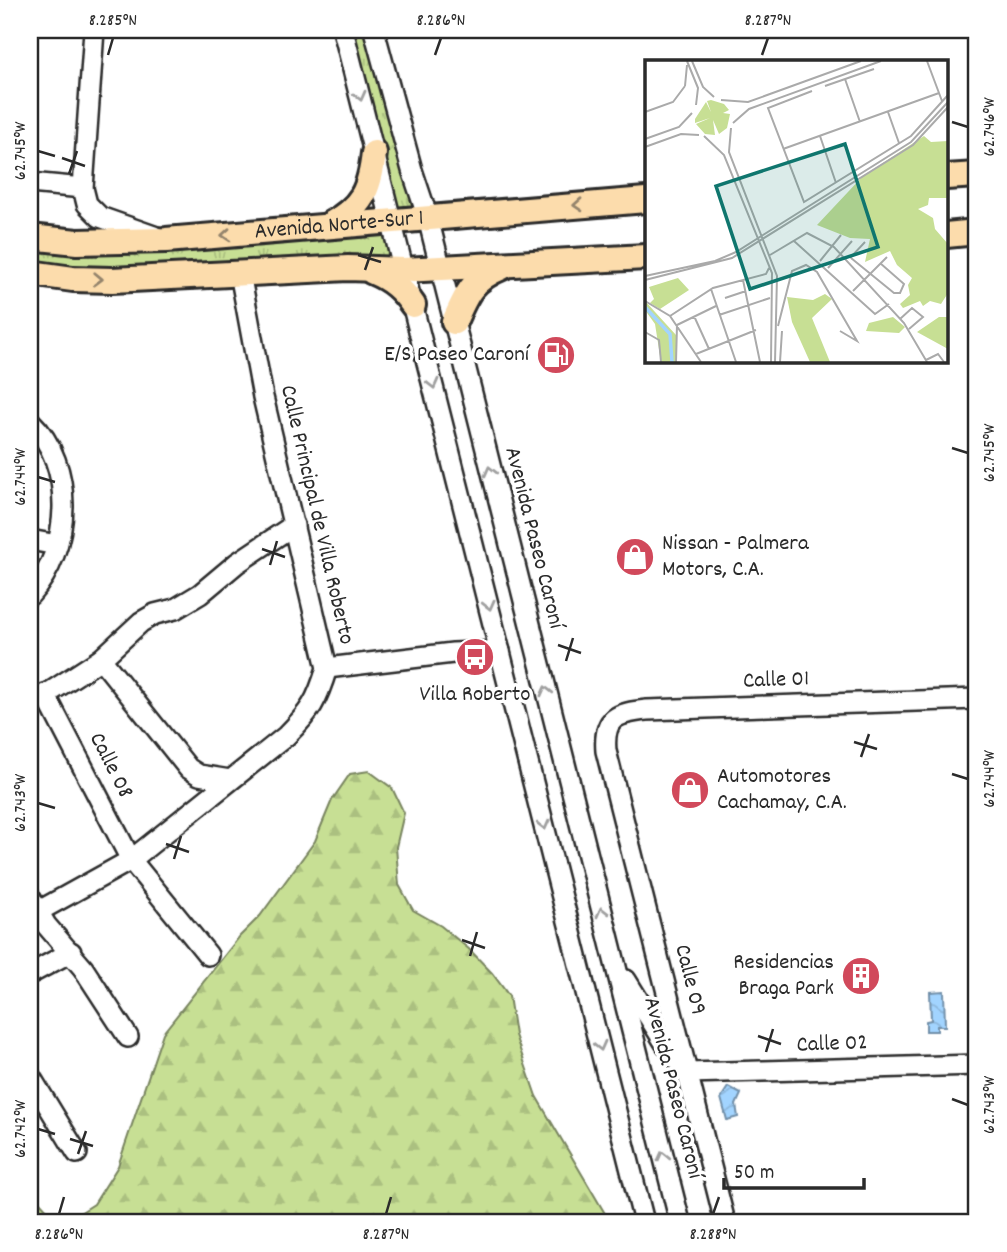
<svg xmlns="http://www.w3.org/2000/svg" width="1007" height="1252" font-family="Dekko,sans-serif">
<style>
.grass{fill:url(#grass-tufts);stroke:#798560;stroke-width:2}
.forest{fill:url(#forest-firs);stroke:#798560;stroke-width:2}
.water{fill:url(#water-waves);stroke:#7290aa;stroke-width:2}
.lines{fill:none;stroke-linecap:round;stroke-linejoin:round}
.minor-casing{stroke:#2b2b2b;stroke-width:24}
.major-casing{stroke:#2b2b2b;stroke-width:30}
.minor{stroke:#fff;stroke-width:19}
.major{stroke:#fcdcac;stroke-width:24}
.oneway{stroke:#a0a0a0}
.oneway2{stroke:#94846c}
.ticks{fill:none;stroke:#2b2b2b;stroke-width:2.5}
.labels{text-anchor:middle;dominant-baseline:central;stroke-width:7;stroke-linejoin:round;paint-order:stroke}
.street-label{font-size:23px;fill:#2b2b2b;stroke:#fff}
.poi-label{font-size:23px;fill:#2b2b2b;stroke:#fff;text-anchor:end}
.inset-river{fill:none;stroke:#a2d4ff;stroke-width:3.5}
.inset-road{fill:none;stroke:#aaa;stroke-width:2}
.view{fill:#0f766e;fill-opacity:0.15;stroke:#0f766e;stroke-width:3.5}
.inset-edge{fill:none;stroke:#2b2b2b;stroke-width:3.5}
.neatline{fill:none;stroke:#2b2b2b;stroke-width:2.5}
.ticks-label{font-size:18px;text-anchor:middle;fill:#2b2b2b}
</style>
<defs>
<pattern id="grass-tufts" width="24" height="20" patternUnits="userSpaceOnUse" patternTransform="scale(1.75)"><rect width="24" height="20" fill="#c7df94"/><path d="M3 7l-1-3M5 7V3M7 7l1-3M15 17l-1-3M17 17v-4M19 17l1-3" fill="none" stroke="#abc080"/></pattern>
<pattern id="forest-firs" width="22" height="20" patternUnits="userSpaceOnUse" patternTransform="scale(1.75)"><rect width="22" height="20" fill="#c7df94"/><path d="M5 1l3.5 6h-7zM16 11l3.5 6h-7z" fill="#abc080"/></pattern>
<pattern id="water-waves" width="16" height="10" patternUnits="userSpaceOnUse" patternTransform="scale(1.75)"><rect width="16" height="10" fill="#a2d4ff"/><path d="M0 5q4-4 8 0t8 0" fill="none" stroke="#8cb6db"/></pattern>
</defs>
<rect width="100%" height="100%" fill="#fff"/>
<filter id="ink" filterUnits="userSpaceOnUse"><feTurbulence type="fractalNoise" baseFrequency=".0143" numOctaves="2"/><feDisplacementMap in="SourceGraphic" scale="14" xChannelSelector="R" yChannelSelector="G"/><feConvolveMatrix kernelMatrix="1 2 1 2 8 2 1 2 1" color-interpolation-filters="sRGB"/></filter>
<g filter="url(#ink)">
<!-- grass -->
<polygon class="grass" points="343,30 374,30 428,218 392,222 404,270 30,273 30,237 392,221"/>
<!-- forest -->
<polygon class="forest" points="369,771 392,788 404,813 396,847 399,885 413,910 441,926 470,950 492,973 509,996 515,1035 536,1096 610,1222 30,1222 30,1191 49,1212 72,1218 94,1204 118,1166 163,1033 240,936 260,916 315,841 332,800 350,774"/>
<!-- water -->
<g class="water">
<polygon points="944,991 945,1026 937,1026 937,1031 926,1031 926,1021 931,1020 930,992"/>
<polygon points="728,1087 741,1094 736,1105 738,1117 727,1120 721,1098"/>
</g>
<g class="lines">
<!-- minor casing -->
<g class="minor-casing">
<g id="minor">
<polyline points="94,30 83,188 87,204 100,217 154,236"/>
<polyline points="343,30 644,1222"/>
<polyline points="374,30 412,170 428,218 680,1222"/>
<polyline points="30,183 83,188"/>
<path d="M30 421C76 465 72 549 30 595"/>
<polyline points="30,540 57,545"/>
<polyline points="101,659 188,768 199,775 230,780"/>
<polyline points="327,668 453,653 500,651"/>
<polyline points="45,694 131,860 208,955"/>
<polyline points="30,705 101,659 141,622 155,614 175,609 200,594 237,563 294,525"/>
<polyline points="30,897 46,925 83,968 128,1037"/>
<path d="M30 916 131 860 286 736C311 711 317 701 327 668L263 397 240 273"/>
<polyline points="30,974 71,952"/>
<polyline points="626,980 665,1043 687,1073 977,1065"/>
<polyline points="30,1076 77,1153"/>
<path d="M725 1222 606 751C603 717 617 713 647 710L977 699"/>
</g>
</g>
<!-- major casing -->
<g class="major-casing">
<g id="major">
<polyline points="946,177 977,175"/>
<path d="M329 225C362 207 370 190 374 153"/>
<polyline points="946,235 977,232"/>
<path id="s1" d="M30 237 77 242 166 240 646 200"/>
<path d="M373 272C392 280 402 289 413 305"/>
<polyline points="30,273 73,279 112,280 348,268 404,270 646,257"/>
<path d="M454 322C466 294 472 279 502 267"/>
</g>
</g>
<!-- minor -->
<use href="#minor" class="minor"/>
<!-- major -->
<use href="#major" class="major"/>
</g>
<!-- one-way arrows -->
<defs><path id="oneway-chevron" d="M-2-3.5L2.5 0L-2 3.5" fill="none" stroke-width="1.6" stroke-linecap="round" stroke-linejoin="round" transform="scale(1.75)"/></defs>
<g class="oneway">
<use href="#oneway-chevron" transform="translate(360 96) rotate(76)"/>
<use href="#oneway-chevron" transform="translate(433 384) rotate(76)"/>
<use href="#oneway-chevron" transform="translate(490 471) rotate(-104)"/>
<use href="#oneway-chevron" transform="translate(489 605) rotate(76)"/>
<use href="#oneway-chevron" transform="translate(546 691) rotate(-104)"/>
<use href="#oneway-chevron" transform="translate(544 825) rotate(76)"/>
<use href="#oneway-chevron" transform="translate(602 912) rotate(-104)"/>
<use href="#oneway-chevron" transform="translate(600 1046) rotate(76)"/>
<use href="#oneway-chevron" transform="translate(663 1156) rotate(-104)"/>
</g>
<g class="oneway2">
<use href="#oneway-chevron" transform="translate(578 205) rotate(176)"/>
<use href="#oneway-chevron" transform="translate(226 235) rotate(176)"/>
<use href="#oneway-chevron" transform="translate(98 279) rotate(2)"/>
</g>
</g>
<!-- ticks -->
<path class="ticks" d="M108 55 113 38M435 55 441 38M762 55 768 38M952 122 968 127M38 151 55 156M62 158 85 166M69 174 77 151M358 255 381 262M365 270 373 247M952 448 968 453M38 477 55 482M262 549 285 557M270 565 277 541M558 645 581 653M566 661 573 638M854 742 877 749M861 757 869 734M952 774 968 779M38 803 55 808M166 844 189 852M174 859 181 836M462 940 485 948M470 956 477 932M758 1036 781 1044M766 1052 773 1029M952 1099 968 1105M38 1129 55 1134M70 1139 93 1146M78 1154 86 1131M59 1214 64 1197M386 1214 391 1197M713 1214 719 1197"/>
<!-- icons -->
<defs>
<g id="fuel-disc" transform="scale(2.0125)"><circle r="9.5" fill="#d1495b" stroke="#fff"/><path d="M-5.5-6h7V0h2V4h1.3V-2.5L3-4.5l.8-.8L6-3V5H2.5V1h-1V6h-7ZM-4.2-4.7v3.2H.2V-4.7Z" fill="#fff"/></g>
<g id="shop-disc" transform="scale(2.0125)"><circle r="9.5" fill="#d1495b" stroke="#fff"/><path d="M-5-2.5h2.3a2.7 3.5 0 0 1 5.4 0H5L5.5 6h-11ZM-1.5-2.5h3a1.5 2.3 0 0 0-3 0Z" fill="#fff"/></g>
<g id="bus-disc" transform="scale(2.0125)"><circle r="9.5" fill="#d1495b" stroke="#fff"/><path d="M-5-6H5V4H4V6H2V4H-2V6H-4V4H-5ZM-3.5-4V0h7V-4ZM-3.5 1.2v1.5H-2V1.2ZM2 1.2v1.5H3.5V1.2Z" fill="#fff"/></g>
<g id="building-disc" transform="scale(2.0125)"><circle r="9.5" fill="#d1495b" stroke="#fff"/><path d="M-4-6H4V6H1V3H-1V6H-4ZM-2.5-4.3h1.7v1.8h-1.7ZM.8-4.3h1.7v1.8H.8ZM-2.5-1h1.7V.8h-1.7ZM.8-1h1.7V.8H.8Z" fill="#fff"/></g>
</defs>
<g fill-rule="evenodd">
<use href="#fuel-disc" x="556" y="355"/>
<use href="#shop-disc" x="635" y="557"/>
<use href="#bus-disc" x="475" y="657"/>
<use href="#shop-disc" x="690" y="790"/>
<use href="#building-disc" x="861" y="976"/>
</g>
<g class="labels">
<!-- street labels -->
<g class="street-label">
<text stroke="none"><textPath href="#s1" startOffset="310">Avenida Norte-Sur 1</textPath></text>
<text transform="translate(316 515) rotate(77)">Calle Principal de Villa Roberto</text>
<text transform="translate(533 538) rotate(76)">Avenida Paseo Caroní</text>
<text transform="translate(776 681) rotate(-2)">Calle 01</text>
<text transform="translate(110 766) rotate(63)">Calle 08</text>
<text transform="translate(689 980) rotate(76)">Calle 09</text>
<text transform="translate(832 1045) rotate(-2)">Calle 02</text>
<text transform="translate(672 1088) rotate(76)">Avenida Paseo Caroní</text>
</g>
<!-- poi labels -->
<g class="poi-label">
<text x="529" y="355">E/S Paseo Caroní</text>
<text x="662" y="544" text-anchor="start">Nissan - Palmera<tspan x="662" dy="26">Motors, C.A.</tspan></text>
<text x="475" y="695" text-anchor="middle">Villa Roberto</text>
<text x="717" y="777" text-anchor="start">Automotores<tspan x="717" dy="26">Cachamay, C.A.</tspan></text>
<text x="834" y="963">Residencias<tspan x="834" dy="26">Braga Park</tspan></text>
</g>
</g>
<!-- overview -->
<g transform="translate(645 60)">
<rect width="303" height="303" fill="#fff"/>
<path d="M0 241 31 275V302H16L10 264 0 250Z" fill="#c7df94"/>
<path d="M279 76 286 82 303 81V138H284L283 145 273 149 288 158 290 169 303 184V233L296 244 285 241 278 246 275 241 258 248 255 244 265 235 263 225 267 218 252 205 245 191 220 202 225 179 205 178 172 165 218 116ZM180 234 187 239 167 258 185 302H165L147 262 142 237 168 240ZM248 257 260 267 254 273 221 271 224 263ZM294 257H303V289L272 272Z" fill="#c7df94"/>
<path d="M66 40 79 44 84 50 78 53 85 54 82 68 74 74 68 60 70 75 60 74 51 64 65 58 50 63V59L61 42 66 52 62 41Z" fill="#c7df94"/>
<path d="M33 218 44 230 15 249 5 243 9 239 4 227Z" fill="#c7df94"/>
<path class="inset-river" d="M0 247 25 274 27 302"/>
<path class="inset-road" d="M42 1 53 28 51 45M47 1 58 27 69 37M282 1 297 41M200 19 215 62M40 26 42 5M180 26 229 9M167 31 123 48 159 142 266 76 303 35M76 40 103 42 216 1M0 52 28 42 40 26M243 52 254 83M88 63 104 49 236 1M86 68 84 92 132 216 130 302M59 76 79 95 127 213 126 302M175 76 191 123M0 79 34 67 47 53M0 87 36 74 54 75M138 89 294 33M149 181 230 254 244 244M125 195 162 173 189 187 259 263 282 302M205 198 220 182M206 198 249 233H255L259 224 235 203M175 201 196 175M183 208 207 181M0 216 70 201 91 192 266 82 303 42M0 220 87 198 268 85 303 47M98 220 115 302M66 229 91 302M208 231 242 197M80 238 101 231M0 241 25 256 56 302M74 255 125 238M25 256 68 228 121 214 124 208M49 256 64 289M255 259 267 248 278 257 264 269M133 266 147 211 161 205 172 212 212 281 195 271M0 272 14 280 16 302M51 294 111 270M281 300 293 294 299 302M31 302 32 265 71 246M135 302 137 271"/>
<path class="view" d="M200 84 233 187 105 229 71 126Z"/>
<rect width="303" height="303" class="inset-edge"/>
</g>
<!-- margin -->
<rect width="1007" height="1252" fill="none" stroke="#fff" stroke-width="77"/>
<!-- scale -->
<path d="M724 1178v10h140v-10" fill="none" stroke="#2b2b2b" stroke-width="3.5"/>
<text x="734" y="1178" font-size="21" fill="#2b2b2b" stroke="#ffffff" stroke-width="5" paint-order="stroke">50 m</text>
<rect x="38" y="38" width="930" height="1176" class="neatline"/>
<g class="ticks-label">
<text x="113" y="25">8.285°N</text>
<text x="441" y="25">8.286°N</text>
<text x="768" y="25">8.287°N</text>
<text transform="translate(988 127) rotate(-90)" y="6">62.746°W</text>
<text transform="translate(19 151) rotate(-90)" y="6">62.745°W</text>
<text transform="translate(988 453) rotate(-90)" y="6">62.745°W</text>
<text transform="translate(19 477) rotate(-90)" y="6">62.744°W</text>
<text transform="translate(988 779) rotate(-90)" y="6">62.744°W</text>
<text transform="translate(19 803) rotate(-90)" y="6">62.743°W</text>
<text transform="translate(988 1105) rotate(-90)" y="6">62.743°W</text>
<text transform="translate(19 1129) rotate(-90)" y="6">62.742°W</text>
<text x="59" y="1239">8.286°N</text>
<text x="386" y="1239">8.287°N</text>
<text x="713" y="1239">8.288°N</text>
</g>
</svg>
